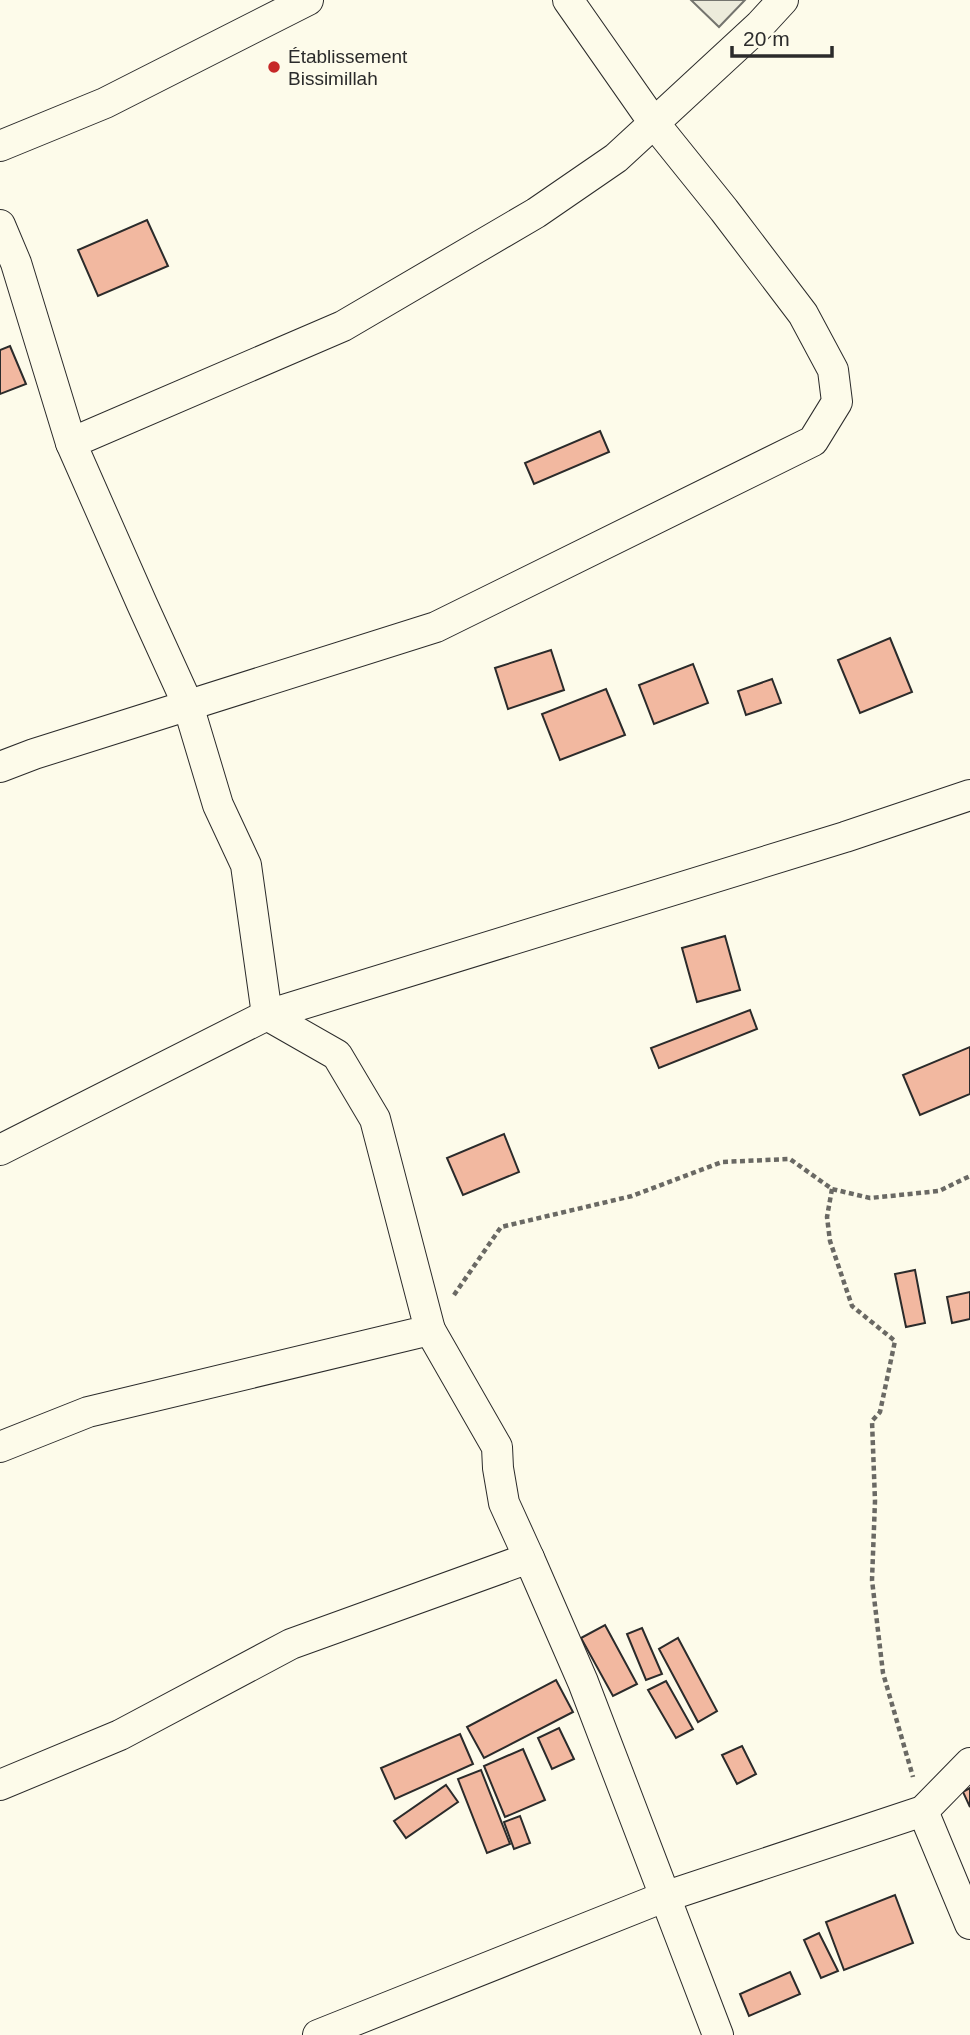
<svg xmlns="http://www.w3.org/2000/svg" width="970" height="2035" font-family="Arial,sans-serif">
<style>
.green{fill:#ecebdb;stroke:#74746e;stroke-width:2}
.building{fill:#f2b8a0;stroke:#2b2b2b;stroke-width:2}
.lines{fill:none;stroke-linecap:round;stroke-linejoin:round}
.minor-casing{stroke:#2b2b2b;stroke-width:32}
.path{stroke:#6a6964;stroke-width:4.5;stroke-dasharray:5 3.5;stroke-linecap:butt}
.minor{stroke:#fdfbea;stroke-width:30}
.poi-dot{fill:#c62828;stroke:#fdfbea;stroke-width:2.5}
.labels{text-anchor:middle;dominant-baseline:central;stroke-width:5;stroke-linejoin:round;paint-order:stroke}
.poi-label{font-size:19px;fill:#2b2b2b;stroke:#fdfbea;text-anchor:start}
</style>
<rect width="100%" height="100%" fill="#fdfbea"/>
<!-- green -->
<polygon class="green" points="691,0 745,0 719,27"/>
<!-- building -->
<g class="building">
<polygon points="147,220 168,266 98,296 78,250"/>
<polygon points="10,346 26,384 0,394 0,350"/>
<polygon points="600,431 609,452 534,484 525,463"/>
<polygon points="890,638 912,692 860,713 838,660"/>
<polygon points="551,650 564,690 508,709 495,668"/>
<polygon points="693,664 708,703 654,724 639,685"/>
<polygon points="772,679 781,703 746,715 738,691"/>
<polygon points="606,689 625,735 560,760 542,714"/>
<polygon points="725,936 740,990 697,1002 682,948"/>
<polygon points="750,1010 757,1029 659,1068 651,1048"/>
<polygon points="970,1047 970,1094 920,1115 903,1075"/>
<polygon points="504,1134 519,1172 463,1195 447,1158"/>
<polygon points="915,1270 925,1323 906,1327 895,1274"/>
<polygon points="970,1292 970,1319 952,1323 947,1297"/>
<polygon points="605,1625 637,1684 613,1696 581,1638"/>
<polygon points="642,1628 662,1674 646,1680 627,1634"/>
<polygon points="678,1638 717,1711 698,1722 659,1649"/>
<polygon points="556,1680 573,1712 484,1758 467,1727"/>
<polygon points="666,1681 693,1729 676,1738 648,1690"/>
<polygon points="559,1728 574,1759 552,1769 538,1738"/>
<polygon points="460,1734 473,1764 395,1799 381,1768"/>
<polygon points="742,1746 756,1774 737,1784 722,1755"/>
<polygon points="523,1749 545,1800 505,1817 484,1766"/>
<polygon points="481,1770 510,1844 487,1853 458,1779"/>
<polygon points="446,1785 458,1802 406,1838 394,1821"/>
<polygon points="970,1788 970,1807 963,1792"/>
<polygon points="520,1816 530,1843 514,1849 504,1822"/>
<polygon points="895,1895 913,1943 844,1970 826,1922"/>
<polygon points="819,1933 838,1971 821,1978 804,1940"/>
<polygon points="790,1972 800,1994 749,2016 740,1994"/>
</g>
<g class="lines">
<!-- minor casing -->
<g class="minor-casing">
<g id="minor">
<polyline points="0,146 105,103 308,0"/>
<polyline points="0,225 16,263 71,443"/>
<polyline points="0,767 34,754 436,627 813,441 837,402 833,370 803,314 724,210 654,123 760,25 783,0"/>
<polyline points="0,1150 267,1015 845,837 970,795"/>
<polyline points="430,1330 497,1447 498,1468 504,1503 529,1558"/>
<polyline points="0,1447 88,1412 430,1330 375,1119 337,1055 267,1015 246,865 218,805 188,705 142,604 71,443 343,326 536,213 616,158 654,123 568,0"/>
<polyline points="0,1785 120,1735 291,1644 529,1558 583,1682 718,2035"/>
<polyline points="923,1811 970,1924"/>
<polyline points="318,2035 664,1897 923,1811 970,1763"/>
</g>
</g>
<!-- path -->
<g class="path">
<polyline points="832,1189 827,1217 830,1241 852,1306 895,1341 880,1412 872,1421 875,1501 872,1580 883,1673 913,1777"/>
<polyline points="454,1295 501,1227 632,1196 722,1162 790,1159 832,1189 870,1198 939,1191 970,1176"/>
</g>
<!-- minor -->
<use href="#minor" class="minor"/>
</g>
<!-- markers -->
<circle class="poi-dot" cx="274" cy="67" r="7"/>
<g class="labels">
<!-- poi labels -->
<g class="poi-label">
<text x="288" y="56">Établissement<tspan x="288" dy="22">Bissimillah</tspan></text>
</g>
</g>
<!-- scale -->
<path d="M732 46v10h100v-10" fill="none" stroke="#2b2b2b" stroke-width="3.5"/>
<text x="743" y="46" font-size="21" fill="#2b2b2b" stroke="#fdfbea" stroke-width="5" paint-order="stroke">20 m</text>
</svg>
